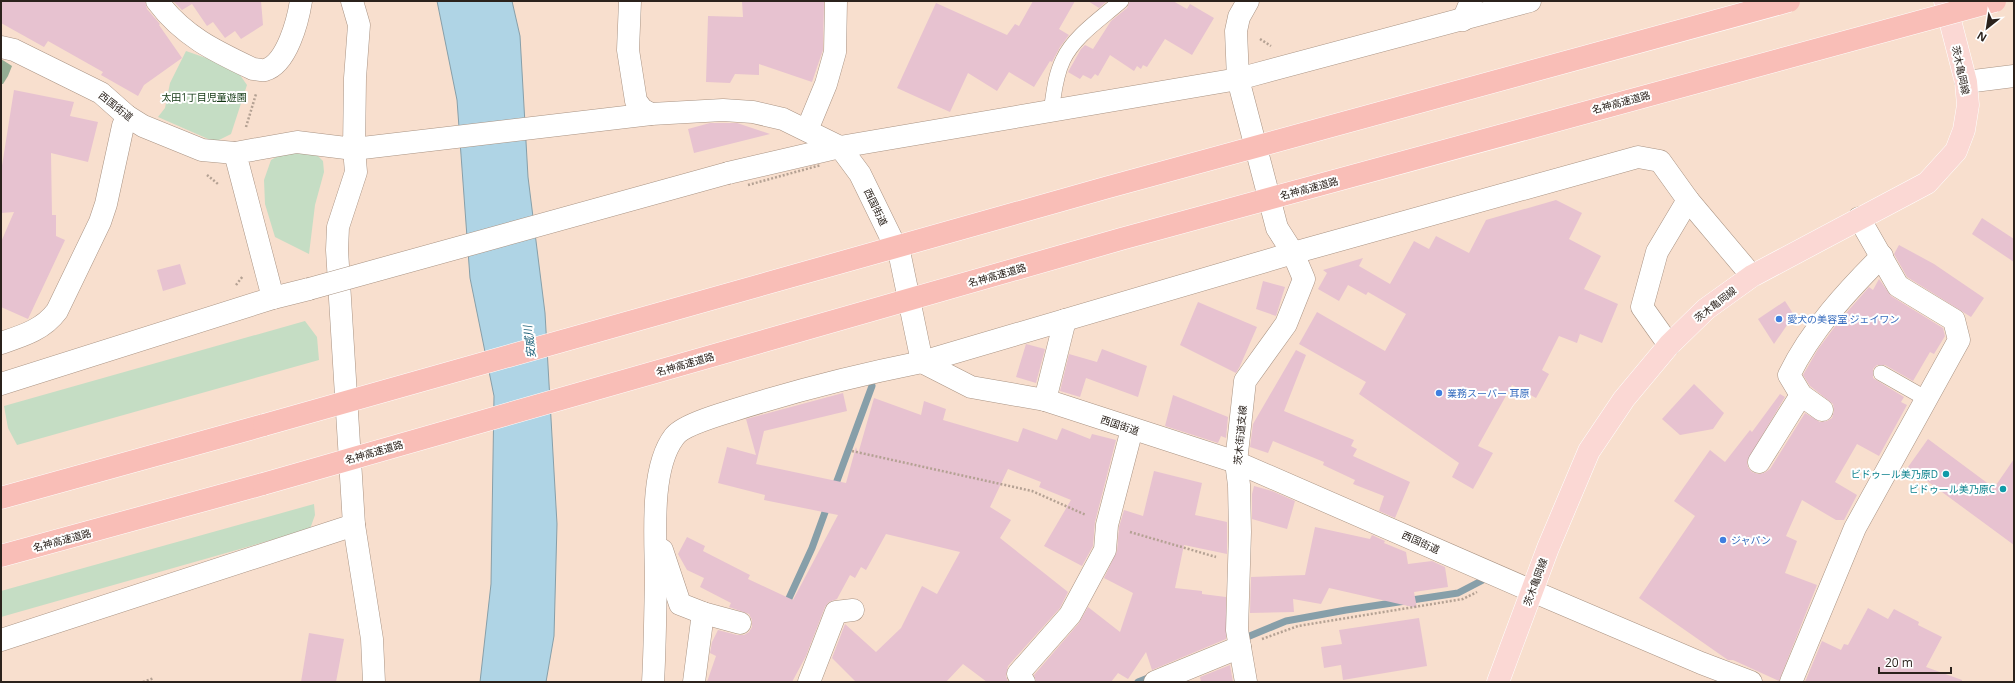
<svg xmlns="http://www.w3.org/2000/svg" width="2015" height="683" font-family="'Open Sans','Noto Sans JP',sans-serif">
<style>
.green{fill:#c5ddc4}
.forest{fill:#94ac93}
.water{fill:#afd4e5;stroke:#879fa9}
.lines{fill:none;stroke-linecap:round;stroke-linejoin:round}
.stream{stroke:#879fa9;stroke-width:7}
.building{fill:#e7c2d0}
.lane-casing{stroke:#a99383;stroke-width:16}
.street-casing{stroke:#a99383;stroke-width:23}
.secondary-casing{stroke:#a99383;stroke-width:23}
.primary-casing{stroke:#fff;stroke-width:23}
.highway-casing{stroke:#fff;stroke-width:23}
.path{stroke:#b4a193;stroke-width:2.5;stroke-dasharray:2 2;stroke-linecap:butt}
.lane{stroke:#fff;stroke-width:15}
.street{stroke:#fff;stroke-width:22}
.secondary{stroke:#fff;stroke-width:22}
.primary{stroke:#fbd8d4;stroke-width:22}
.highway{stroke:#f9beb7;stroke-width:22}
.secondary-bridge-casing{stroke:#a99383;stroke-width:23;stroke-linecap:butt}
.highway-bridge-casing{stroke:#fff;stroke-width:23;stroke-linecap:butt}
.path-bridge{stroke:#b4a193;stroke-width:2.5;stroke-dasharray:2 2;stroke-linecap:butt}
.secondary-bridge{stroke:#fff;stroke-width:22}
.highway-bridge{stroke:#f9beb7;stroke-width:22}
.shop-dot{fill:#3f7fe0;stroke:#fff;stroke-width:1.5}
.culture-dot{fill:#0f9aa8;stroke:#fff;stroke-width:1.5}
.labels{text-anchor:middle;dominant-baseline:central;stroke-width:4;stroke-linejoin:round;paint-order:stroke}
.street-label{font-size:10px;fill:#2b221c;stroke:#fff}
.park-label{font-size:10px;fill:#0f3510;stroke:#fff}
.shop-label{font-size:10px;fill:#366cbe;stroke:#fff;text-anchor:start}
.culture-label{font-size:10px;fill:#0d838f;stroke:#fff;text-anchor:end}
.water-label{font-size:11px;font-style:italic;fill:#1d6078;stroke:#fff}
</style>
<rect width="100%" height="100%" fill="#f8dfce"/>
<!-- green -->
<g class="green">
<polygon points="186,51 235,68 247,85 231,134 215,142 158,117 165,108 170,83"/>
<polygon points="305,150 316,154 323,161 324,172 315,205 309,254 275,237 265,204 264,180 271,160 282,154"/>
<polygon points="305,321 317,337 319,360 17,445 8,428 4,406"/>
<polygon points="314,504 315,515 310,529 1,617 1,591"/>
</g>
<!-- forest -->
<polygon class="forest" points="1,59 12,66 8,76 3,84 1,84"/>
<!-- water -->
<polygon class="water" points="437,1 512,1 520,36 528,177 545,313 557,524 554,636 546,682 480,682 491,584 494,396 470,278 457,100"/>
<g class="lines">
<!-- stream -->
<g class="stream">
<polyline points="834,489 872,386"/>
<polyline points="785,607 812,548 828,504"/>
<polyline points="1240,640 1286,621 1346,610 1458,593 1483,580"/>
<polyline points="1138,682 1153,676"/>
</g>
</g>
<!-- building -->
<g class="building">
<polygon points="1,1 145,1 147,9 160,24 159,25 182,58 144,85 138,96 101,75 103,72 48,41 44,47 1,23"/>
<polygon points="173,1 261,1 263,25 241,39 235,31 225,38 213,22 207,26 192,4 182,10"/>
<polygon points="742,1 824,1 823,50 812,82 759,64 759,75 735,74 730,83 706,82 708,16 743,17"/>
<polygon points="1033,1 1075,1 1059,29 1069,35 1060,47 1052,62 1050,61 1034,87 1009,72 997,91 968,73 950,112 897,88 936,3 1007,35 1015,24 1019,26"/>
<polygon points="1088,1 1107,1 1099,8"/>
<polygon points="1130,1 1173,1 1187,9 1190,4 1214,18 1192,55 1165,39 1147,67 1143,65 1141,69 1137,66 1134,71 1110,55 1098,76 1095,74 1091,79 1083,75 1080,79 1068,72 1081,49 1085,45 1093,49 1111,21 1127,8"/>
<polygon points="14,90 74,102 70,116 98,122 88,162 51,153 52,215 56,215 56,236 65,240 28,319 1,307 1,242 14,212 1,213 1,172"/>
<polygon points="710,123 737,123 770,134 694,153 688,129"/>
<polygon points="1556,200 1582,213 1569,239 1601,256 1584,289 1618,304 1602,343 1580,334 1577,343 1559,336 1542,370 1549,374 1536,398 1512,385 1478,446 1493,453 1473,489 1452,477 1459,463 1359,394 1366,382 1299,344 1317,312 1385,351 1406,314 1368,292 1366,295 1348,285 1339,301 1318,289 1327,273 1323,270 1363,258 1359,266 1390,284 1414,241 1429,249 1436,236 1469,253 1486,220"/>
<polygon points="1982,218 2014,239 2014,262 1972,234"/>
<polygon points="1899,245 1934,264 1984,298 1971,317 1907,277 1894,254"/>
<polygon points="180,264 186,284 163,291 157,270"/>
<polygon points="1879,279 1891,296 1943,328 1945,336 1934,354 1930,352 1913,381 1885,365 1877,365 1873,369 1873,378 1904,397 1901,402 1907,405 1879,456 1857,444 1835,482 1857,495 1844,520 1836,520 1802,500 1786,536 1797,541 1785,573 1817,585 1779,681 1733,660 1728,660 1639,598 1695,516 1674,501 1710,450 1725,462 1750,430 1752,432 1780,394 1785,397 1747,461 1748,467 1752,472 1758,474 1764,473 1770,469 1805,413 1820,422 1827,421 1832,418 1834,411 1833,404 1810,386 1803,375 1818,349 1840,320 1869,287 1873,290"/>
<polygon points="1263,281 1285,287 1276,316 1256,309"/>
<polygon points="1785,301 1794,315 1774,344 1758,319"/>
<polygon points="1198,302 1257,327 1240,366 1236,373 1180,345"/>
<polygon points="1026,344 1045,349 1036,383 1016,377"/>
<polygon points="1102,349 1147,366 1138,397 1086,378 1080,397 1060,391 1069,354 1097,362"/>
<polygon points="1296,350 1306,355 1284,411 1354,440 1351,446 1357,449 1353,456 1410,482 1395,518 1379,511 1384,496 1353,484 1355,480 1323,465 1324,462 1273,441 1268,453 1250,447 1253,424"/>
<polygon points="1694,384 1724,413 1713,429 1680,435 1662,419"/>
<polygon points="843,393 847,411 764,431 756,464 846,483 856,447 858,454 874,398 921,415 924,401 946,409 943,420 1018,442 1023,428 1057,440 1062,428 1090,439 1092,434 1116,440 1095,522 1093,546 1082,566 1044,546 1071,500 1039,487 1041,482 1008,469 990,507 1011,520 1000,538 1068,592 1060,608 1008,666 1006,676 1008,682 987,682 963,664 946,682 856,682 832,658 845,624 876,652 901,628 922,586 937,594 960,552 886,534 866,570 861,567 855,578 850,575 837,599 829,602 825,607 806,656 792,682 707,682 716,656 710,653 712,642 718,630 737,635 744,635 749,632 752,627 752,620 749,614 729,607 731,603 700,587 704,578 687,570 678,554 687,537 705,546 703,551 750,575 748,579 793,600 838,515 764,500 765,495 718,483 727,447 756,455 746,419"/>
<polygon points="1173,395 1228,417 1226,438 1221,436 1218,443 1165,426"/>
<polygon points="1928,439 1994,488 2014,459 2014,545 1908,467"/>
<polygon points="1154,471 1202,483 1195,515 1227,522 1227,554 1184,545 1175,588 1202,591 1202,594 1226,597 1226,639 1152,670 1146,652 1128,679 1118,673 1111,682 1036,682 1034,675 1079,623 1088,607 1120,632 1133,593 1104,578 1117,551 1119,527 1124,510 1143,516"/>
<polygon points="1254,486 1272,491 1295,501 1287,529 1252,519 1252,494"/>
<polygon points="1315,527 1370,539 1372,535 1385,541 1384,543 1406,552 1408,564 1432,561 1445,567 1448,587 1414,592 1417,608 1329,588 1321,604 1293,599 1294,612 1250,613 1251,577 1305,575"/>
<polygon points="1868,608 1888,619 1894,609 1919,622 1918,625 1942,637 1926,667 1962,680 1962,682 1805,682 1822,641 1841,650 1844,644 1848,645"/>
<polygon points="1419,618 1427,666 1343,680 1341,665 1324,668 1321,647 1342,644 1339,630"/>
<polygon points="309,633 344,639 336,682 301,682"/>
<polygon points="1230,665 1233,682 1201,682 1200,677"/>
</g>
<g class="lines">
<!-- lane casing -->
<g class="lane-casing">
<g id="lane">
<path d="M1051 111C1054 94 1055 76 1063 60 1074 36 1102 18 1121 1"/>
<polyline points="1881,373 1925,398"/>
</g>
</g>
<!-- street casing -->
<g class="street-casing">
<g id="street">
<path d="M157 1C183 36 215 51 253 69 257 69 262 71 265 70 287 64 298 20 301 1"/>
<polyline points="630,1 628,50 636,101 642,109 651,114"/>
<polyline points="1463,20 1471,1"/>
<polyline points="1,47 14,50 101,93 127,116 143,126 202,150 235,153"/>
<polyline points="807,130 826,84 835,52 836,1"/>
<path d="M1 343C22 336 43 330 57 311L100 222 106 204 123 126 127 116"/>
<polyline points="1669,345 1642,307 1657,252 1688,200"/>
<polyline points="922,362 971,387 1045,400 1236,462 1532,591 1701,663 1751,682"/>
<polyline points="1045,400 1065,320"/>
<path d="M1822 410 1801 395 1789 375C1811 330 1847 291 1882 256"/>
<polyline points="1759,462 1801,395"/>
<polyline points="662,550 680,604 703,613 694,682"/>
<polyline points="703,613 740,623"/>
<polyline points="1,640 354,525"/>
<polyline points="374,682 372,639 354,525 337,250 338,227 356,172 354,149 651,114 723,110 753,112 783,119 840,147 860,174 900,256 922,362"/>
<path d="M653 682C655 649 655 615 656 582 656 541 649 470 674 437 681 426 718 415 731 411 794 391 857 375 922 362L1293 253 1638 157 1660 161 1688 200 1752 276"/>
<polyline points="809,682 836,612 853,610"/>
<polyline points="1024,682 1018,674 1070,615 1105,550 1107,525 1132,429"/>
<polyline points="1155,682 1240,647"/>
<polyline points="1246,682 1237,630 1240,532 1239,485 1236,462 1245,381 1286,324 1304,279 1293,253 1277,228 1238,79 1236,31 1239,17 1248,1"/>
<polyline points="1791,682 1855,528 1959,340 1954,320 1898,286 1859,218"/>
</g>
</g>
<!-- secondary casing -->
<g class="secondary-casing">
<g id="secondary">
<polyline points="1966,82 2014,76"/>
<polyline points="728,173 840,147 1238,79 1530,1"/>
<polyline points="273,298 235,153 297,142 354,149 355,78 359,25 352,1"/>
<polyline points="1,384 273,298 309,289"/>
</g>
</g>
<!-- primary casing -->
<g class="primary-casing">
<polyline id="primary" points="1498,682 1548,548 1589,451 1624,399 1669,345 1706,309 1752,276 1927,183 1956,151 1964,130 1968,105 1966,82 1945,1"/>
</g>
<!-- highway casing -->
<g class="highway-casing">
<g id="highway">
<polyline points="1,498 264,425"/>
<polyline points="1,556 263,484"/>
</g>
</g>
<!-- path -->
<g class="path">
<polyline points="1260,39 1271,46"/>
<polyline points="246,127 256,94"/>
<polyline points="207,175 218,184"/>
<polyline points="236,285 243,276"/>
<polyline points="852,451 1032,491 1086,515"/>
<polyline points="1130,532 1216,557"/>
<polyline points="1262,639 1298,626 1463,599 1477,592"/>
<polyline points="143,682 154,678"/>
</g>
<!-- lane -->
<use href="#lane" class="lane"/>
<!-- street -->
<use href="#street" class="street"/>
<!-- secondary -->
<use href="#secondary" class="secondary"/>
<!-- primary -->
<use href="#primary" class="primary"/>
<!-- highway -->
<use href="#highway" class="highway"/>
<!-- secondary-bridge casing -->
<g class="secondary-bridge-casing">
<polyline id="secondary-bridge" points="309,289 728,173"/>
</g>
<!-- highway-bridge casing -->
<g class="highway-bridge-casing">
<g id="highway-bridge">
<polyline points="264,425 1105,188 1789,1"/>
<polyline points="263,484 1121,239 1995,1"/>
</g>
</g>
<!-- path-bridge -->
<polyline class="path-bridge" points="748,185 821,165"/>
<!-- secondary-bridge -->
<use href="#secondary-bridge" class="secondary-bridge"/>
<!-- highway-bridge -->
<use href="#highway-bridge" class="highway-bridge"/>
</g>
<!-- markers -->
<g class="shop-dot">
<circle cx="1779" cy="319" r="4"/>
<circle cx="1439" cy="393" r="4"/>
<circle cx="1723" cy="540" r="4"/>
</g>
<g class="culture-dot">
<circle cx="1946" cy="474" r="4"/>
<circle cx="2003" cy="489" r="4"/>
</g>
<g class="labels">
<!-- street labels -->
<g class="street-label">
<text transform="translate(1961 70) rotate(78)">茨木亀岡線</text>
<text transform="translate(1621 102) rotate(-15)">名神高速道路</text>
<text transform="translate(116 106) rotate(38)">西国街道</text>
<text transform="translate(1309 188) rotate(-15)">名神高速道路</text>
<text transform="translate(876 207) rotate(64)">西国街道</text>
<text transform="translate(997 275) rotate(-16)">名神高速道路</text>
<text transform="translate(1715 304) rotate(-38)">茨木亀岡線</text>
<text transform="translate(685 364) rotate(-16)">名神高速道路</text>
<text transform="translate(1120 425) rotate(18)">西国街道</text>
<text transform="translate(1240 435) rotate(-85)">茨木街道支線</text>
<text transform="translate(374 452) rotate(-16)">名神高速道路</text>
<text transform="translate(62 540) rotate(-15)">名神高速道路</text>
<text transform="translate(1421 542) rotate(24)">西国街道</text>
<text transform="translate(1535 582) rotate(-70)">茨木亀岡線</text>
</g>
<!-- park labels -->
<g class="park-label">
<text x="204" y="97">太田1丁目児童遊園</text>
</g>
<!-- shop labels -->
<g class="shop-label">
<text x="1787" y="319">愛犬の美容室 ジェイワン</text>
<text x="1447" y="393">業務スーパー 耳原</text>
<text x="1731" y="540">ジャパン</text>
</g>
<!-- culture labels -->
<g class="culture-label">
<text x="1938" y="474">ビドゥール美乃原D</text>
<text x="1995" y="489">ビドゥール美乃原C</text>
</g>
<!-- water labels -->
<g class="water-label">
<text transform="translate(529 342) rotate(-97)">安威川</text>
</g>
</g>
<!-- border -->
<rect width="2015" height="683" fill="none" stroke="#2b221c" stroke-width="4"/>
<!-- north arrow -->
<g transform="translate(1987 28) rotate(210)" stroke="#ffffff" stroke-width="3" paint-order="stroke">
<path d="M0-3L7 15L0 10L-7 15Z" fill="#2b221c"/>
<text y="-6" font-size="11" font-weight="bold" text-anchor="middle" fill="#2b221c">N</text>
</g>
<!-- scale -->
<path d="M1879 667v6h72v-6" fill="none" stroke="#2b221c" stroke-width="2"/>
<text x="1885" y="667" font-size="12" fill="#2b221c" stroke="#ffffff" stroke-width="3" paint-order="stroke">20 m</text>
</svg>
